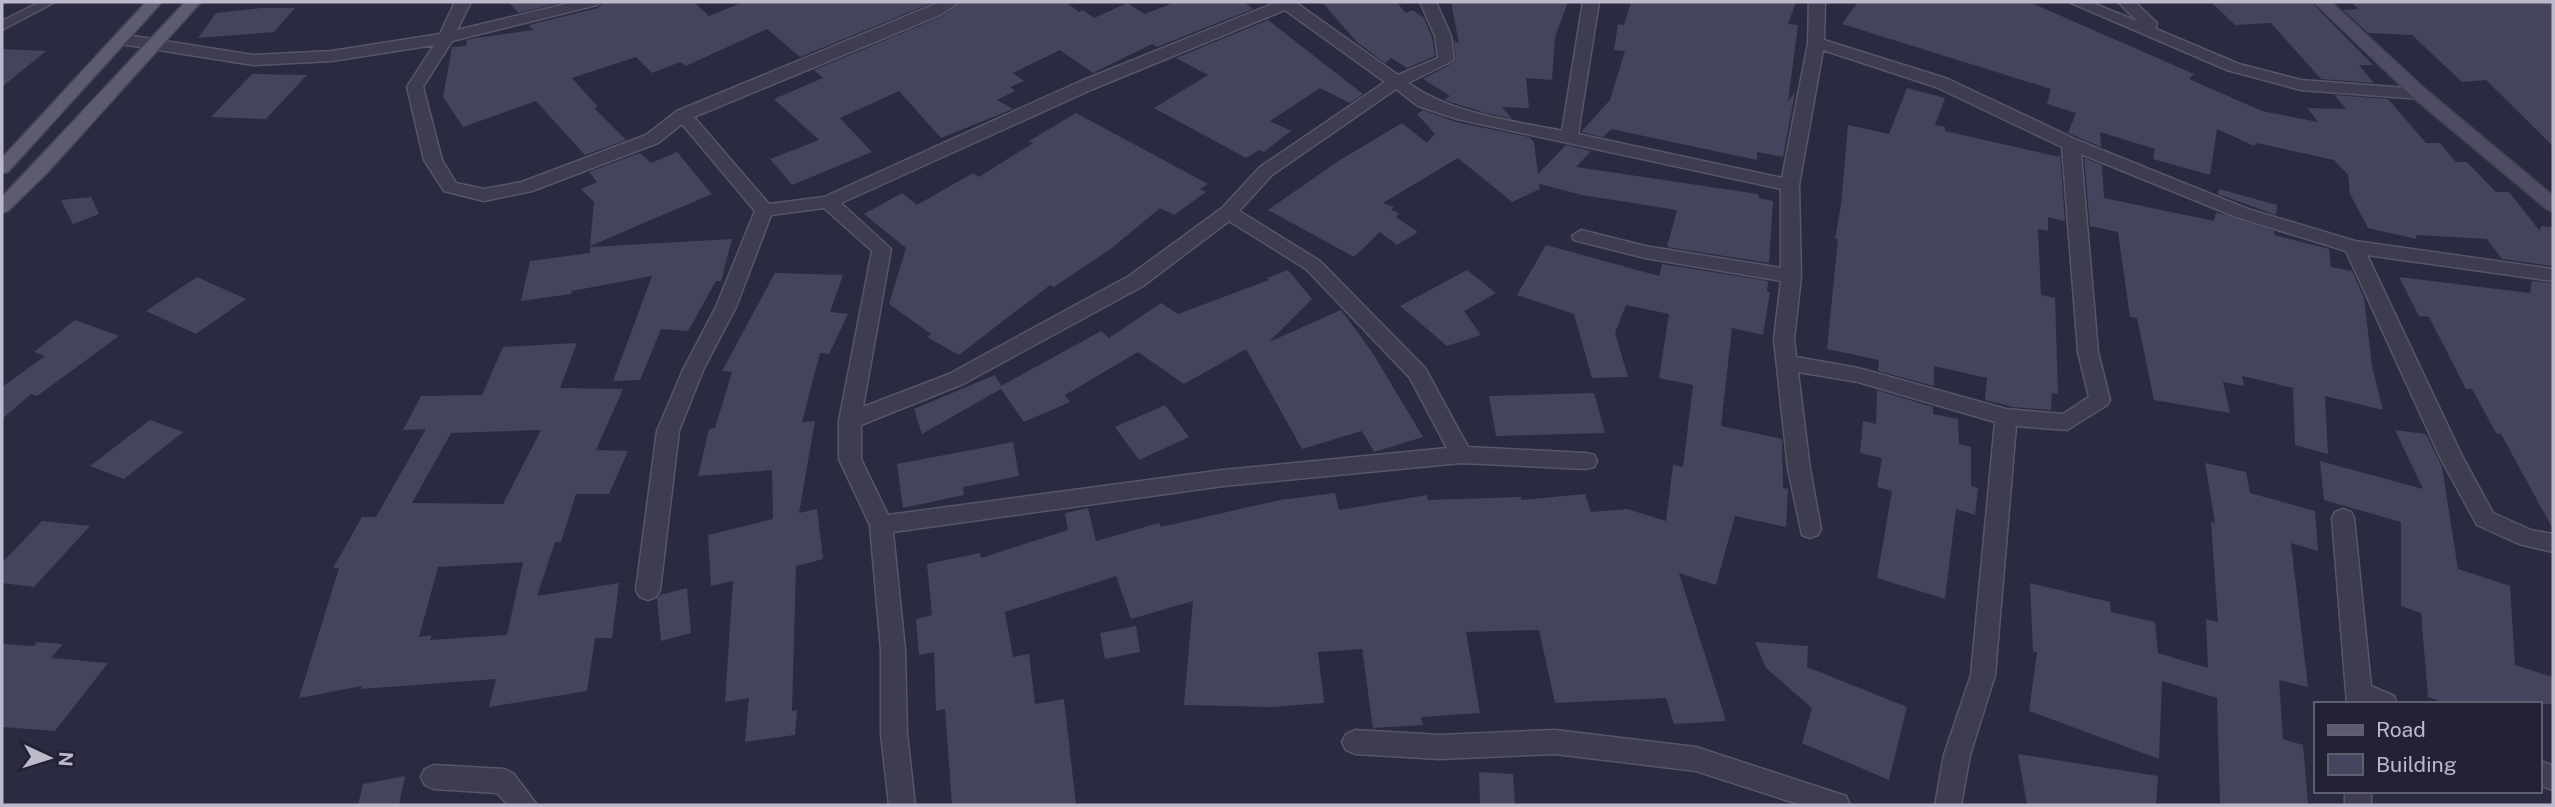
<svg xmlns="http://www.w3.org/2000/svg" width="2555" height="807" font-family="'Public Sans',sans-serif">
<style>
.building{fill:#45445d;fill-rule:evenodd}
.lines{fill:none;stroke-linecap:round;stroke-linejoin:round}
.lane-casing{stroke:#575567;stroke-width:3}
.street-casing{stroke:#575567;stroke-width:3}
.secondary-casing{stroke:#454456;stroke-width:3}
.primary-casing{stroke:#454456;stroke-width:3}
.lane{fill:#3e3d50;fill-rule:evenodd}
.street{fill:#3e3d50;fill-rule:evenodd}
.secondary{fill:#4e4c62;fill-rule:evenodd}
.primary{fill:#5d5c6f;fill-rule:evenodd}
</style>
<rect width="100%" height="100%" fill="#2a2a40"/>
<!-- building -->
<g class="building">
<polygon points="509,2 564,2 518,13"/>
<polygon points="603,2 694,2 709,16 743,2 934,2 800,57 767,29 686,66 680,62 652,73 636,57 572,78 598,107 594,108 626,140 585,155 536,101 463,127 443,97 452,47 466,46 467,40 476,38 533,30 529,25 598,8"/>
<polygon points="961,2 1066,2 1079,12 1083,10 1094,18 1127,3 1145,14 1175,2 1244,2 1253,9 1157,47 1152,44 1093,73 1060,50 1013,73 1024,81 1010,87 1015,91 997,100 1013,109 941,138 899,91 840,118 872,152 792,185 770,159 819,140 774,99 823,78 814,70 941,17"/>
<polygon points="1322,2 1396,2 1406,13 1413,10 1424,18 1432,37 1435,56 1407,68 1391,58 1385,63 1357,42"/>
<polygon points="1451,2 1568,2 1555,37 1552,80 1526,78 1529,108 1502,107 1512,119 1482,112 1444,100 1450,96 1423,79 1456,61 1454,40 1459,44"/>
<polygon points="1631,2 1796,2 1788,24 1798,25 1788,102 1795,92 1783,157 1757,152 1757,160 1611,129 1603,137 1581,132 1610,100 1625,51 1614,50 1618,24 1624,25"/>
<polygon points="1858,2 2029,2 2194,74 2189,79 2262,111 2318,122 2307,108 2346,109 2334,95 2388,99 2426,143 2440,143 2456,162 2467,162 2496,192 2509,192 2540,231 2541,226 2553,227 2553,266 2502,259 2487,239 2416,235 2416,239 2368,228 2350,194 2348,175 2334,160 2257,143 2254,146 2217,129 2210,175 2153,159 2155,149 2100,132 2101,147 2068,133 2076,113 2047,104 2051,89 1842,24"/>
<polygon points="2211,2 2311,2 2373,65 2359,65 2374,83 2321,79 2271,23 2235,25"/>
<polygon points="2351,2 2553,2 2553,146 2486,80 2462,82 2412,35 2368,33 2343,10 2358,9"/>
<polygon points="261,8 295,8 274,32 198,38 216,13"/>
<polygon points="1268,20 1363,94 1350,103 1320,88 1270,121 1291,131 1264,152 1259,150 1246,158 1154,108 1208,75 1176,58"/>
<polygon points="2,49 46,51 2,87"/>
<polygon points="252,74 307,75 266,119 211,117"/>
<polygon points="1907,88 1945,98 1935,125 1945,127 1945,131 2059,157 2060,154 2065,221 2048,217 2048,231 2038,229 2041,295 2055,298 2058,394 2052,393 2051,410 2013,407 1985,400 1987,378 1934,366 1934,386 1878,371 1879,360 1827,349 1838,239 1835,239 1841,205 1848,125 1889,134"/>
<polygon points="1423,110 1456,122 1529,137 1534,142 1538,174 1566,145 1591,151 1576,167 1758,194 1759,198 1773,201 1769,263 1667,247 1677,210 1582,195 1539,184 1540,189 1512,202 1458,158 1383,203 1394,207 1391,210 1399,213 1396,217 1418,232 1397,245 1380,232 1354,257 1268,210 1340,160 1402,123 1427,143 1435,134 1417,114"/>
<polygon points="1076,113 1208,184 1200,189 1206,192 1174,215 1160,208 1112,248 1054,287 1050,285 959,355 927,337 931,334 889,304 906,248 864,214 902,193 917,205 973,173 979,177 1033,143 1029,141"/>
<polygon points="677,152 712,194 590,246 594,202 581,189 597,182 589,172 640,153 651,163"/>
<polygon points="2084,158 2102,165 2104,198 2214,221 2216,212 2274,231 2274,235 2329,249 2331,267 2352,271 2364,298 2372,366 2383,410 2325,396 2328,454 2295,445 2293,388 2242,376 2244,386 2223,382 2230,413 2154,400 2137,318 2130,317 2118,232 2090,226"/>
<polygon points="2219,189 2277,205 2276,215 2218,194"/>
<polygon points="91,197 99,214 73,224 61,200"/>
<polygon points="732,239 721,281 716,281 688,331 661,329 640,380 613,381 652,276 572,291 571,294 521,301 530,261 590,253 590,247"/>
<polygon points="1546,245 1659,276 1662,264 1768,281 1767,292 1770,292 1763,335 1732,328 1721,426 1782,439 1783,488 1788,489 1786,527 1735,516 1716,585 1679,573 1726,721 1674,724 1666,698 1555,703 1539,630 1466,632 1480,713 1421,717 1423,725 1373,728 1362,649 1318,652 1324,703 1271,707 1184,705 1193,601 1131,619 1116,576 1005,612 1013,657 1029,654 1035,704 1064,699 1076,805 952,805 945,709 936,711 934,652 919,655 916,619 932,615 927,564 980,553 981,558 1068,530 1065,513 1088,508 1096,541 1159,523 1161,527 1280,500 1335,493 1339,510 1427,495 1428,500 1521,497 1521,500 1585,494 1591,512 1627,509 1666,521 1673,465 1683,467 1693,385 1659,378 1669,314 1626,305 1615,333 1628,377 1592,378 1574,314 1517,295"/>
<polygon points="1288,270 1312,299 1269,342 1341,310 1372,352 1423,437 1374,452 1362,431 1302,449 1246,349 1184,384 1138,352 1065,395 1070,402 1024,422 1001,389 922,434 914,409 995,375 1001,386 1101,331 1109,338 1161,303 1178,314 1269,280 1267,278"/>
<polygon points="1467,270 1496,293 1464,311 1481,335 1447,346 1400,306"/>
<polygon points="775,273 843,275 830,312 848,314 829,354 820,353 802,422 815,421 799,513 817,509 823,559 796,566 792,711 797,710 795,735 745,742 749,698 725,702 733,581 711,586 708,535 773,519 772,470 698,476 709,429 715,428 732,372 722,371"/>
<polygon points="197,277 246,299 196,334 146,311"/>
<polygon points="2399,277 2530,293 2532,281 2553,283 2553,529 2501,434 2496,433 2472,389 2466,389 2429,317 2419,316"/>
<polygon points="75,320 119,336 37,396 31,394 2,419 2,387 45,356 34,352"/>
<path d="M577 343 560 388 623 389 596 450 628 451 609 494H576L561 542H555L537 596 619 583 612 638H595L587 691 489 707 496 679 361 689 362 686 299 698 339 568H333L362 517H376L426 429 403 430 421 396 482 395 503 347ZM541 430 503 504 412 503 451 433ZM523 562 507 635 430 640 432 635 419 637 438 567Z"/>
<polygon points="1877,390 1933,407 1933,414 1958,419 1959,444 1971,447 1971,486 1978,488 1975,515 1956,509 1945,599 1877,578 1892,491 1877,487 1882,458 1860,453 1863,421 1876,424"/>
<polygon points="1594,393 1605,433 1496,436 1489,396"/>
<polygon points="1165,405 1189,437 1139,460 1115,427"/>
<polygon points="150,420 183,432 124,479 90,466"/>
<polygon points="2395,430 2426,434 2442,467 2458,569 2510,586 2515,665 2553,677 2553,704 2448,704 2428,697 2421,613 2401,606 2401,522 2324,500 2320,461 2423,489"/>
<polygon points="1013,442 1019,476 963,487 964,495 903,508 897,464"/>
<polygon points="2205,463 2246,472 2250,493 2315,511 2318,551 2291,543 2308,687 2279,680 2283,739 2303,745 2308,805 2220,805 2217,698 2162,681 2159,759 2029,711 2037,652 2033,652 2030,583 2110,602 2111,612 2155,622 2158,653 2208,668 2206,619 2218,622 2211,522 2215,523"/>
<polygon points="42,521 90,526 34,587 2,583 2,563"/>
<polygon points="687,588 691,633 661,641 657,599 660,595"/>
<polygon points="1136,626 1140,652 1105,659 1100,633"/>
<polygon points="37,642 63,644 51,658 108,663 55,731 2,727 2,644 34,646"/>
<polygon points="1755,642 1808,646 1807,667 1907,707 1889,780 1802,743 1812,708 1766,668"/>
<polygon points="2018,754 2158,776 2156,805 2027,805"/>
<polygon points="1479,772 1513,774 1515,805 1480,805"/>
<polygon points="405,776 399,805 358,805 363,784"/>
</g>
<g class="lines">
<!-- lane casing -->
<g class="lane-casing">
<polygon id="lane" points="40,2 55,2 2,30 2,21"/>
</g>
<!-- street casing -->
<g class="street-casing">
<g id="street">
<path d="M455 2H471L457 30 574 2H600L597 5 452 41 423 87 442 160 456 183 484 189 522 182 646 135 677 111 940 2H959L940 15 694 117 769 204 824 197 1081 81 1277 2H1295L1398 75 1438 58 1435 36 1420 2H1436L1451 36 1454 60 1408 83C1452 114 1509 120 1562 131L1583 2H1599L1578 134 1782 178 1808 43 1809 2H1825L1824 40 1948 79 2077 140 2248 209 2355 241 2553 269V281L2367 255 2462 456 2493 513 2531 530 2553 534V552L2519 544 2477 525 2440 457 2346 251 2236 217 2081 154 2098 352 2110 400 2107 405 2067 430 2016 426 1995 675 1970 755 1961 805H1935L1944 755 1971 675 1995 422 1858 382 1798 372 1810 469 1821 529 1818 535 1810 538 1802 535 1788 469 1774 339 1781 281 1645 258 1574 240 1572 236 1581 230 1645 246 1781 268V189L1457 119 1418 106 1396 89 1272 175 1239 211 1320 261 1425 368 1468 447 1586 453 1594 455 1597 461 1594 467 1586 469 1461 463 1223 486 893 532 905 650 907 734 915 805H889L881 734V650L870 525 839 459V421L872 251 824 208 771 215 736 307 703 370 679 431 660 590 656 597 648 600 640 597 636 590 657 431 683 370 716 307 755 211 682 124 658 143 532 191 484 201 444 191 424 160 407 87 434 45 332 61 253 65 121 44 113 39 121 34 253 55 332 51 440 34ZM1285 10 1385 82 1260 167 1222 208 1129 276 949 374 863 407 891 249 841 203 1093 89ZM1823 50 1936 87 2062 147 2078 352 2089 397 2063 414 2006 409 1858 368 1796 357 1794 339 1801 276 1799 185ZM1229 221 1306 269 1410 378 1447 448 1223 470 888 515 861 459V425L963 384 1143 286Z"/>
<polygon points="2069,2 2090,2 2137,21 2118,2 2135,2 2157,23 2156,29 2239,64 2301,80 2420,89 2428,94 2420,99 2301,90 2227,70"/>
<polygon points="2343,509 2351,512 2354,518 2371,686 2394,696 2397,704 2347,704 2332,518 2335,512"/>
<polygon points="1355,730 1440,735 1555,730 1696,747 1837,793 1846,796 1850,805 1801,805 1696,771 1555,754 1440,759 1355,754 1346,750 1342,742 1346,734"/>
<polygon points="2539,760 2553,766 2553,790 2539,785"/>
<polygon points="434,765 504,769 513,773 537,805 508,805 497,793 434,789 425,785 421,777 425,769"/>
<rect x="2345" y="791" width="26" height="14"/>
</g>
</g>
<!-- secondary casing -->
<g class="secondary-casing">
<polygon id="secondary" points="2314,2 2331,2 2426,90 2553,196 2553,211 2547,209 2414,98"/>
</g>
<!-- primary casing -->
<g class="primary-casing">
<g id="primary">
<polygon points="146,2 162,2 8,172 2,173 2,158"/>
<polygon points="185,2 201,2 48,172 8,211 2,213 2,197"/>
</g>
</g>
<!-- lane -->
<use href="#lane" class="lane"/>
<!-- street -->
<use href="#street" class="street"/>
<!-- secondary -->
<use href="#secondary" class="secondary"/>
<!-- primary -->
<use href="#primary" class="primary"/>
</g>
<!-- border -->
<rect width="2555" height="807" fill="none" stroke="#bcbaca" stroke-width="7"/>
<!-- legend -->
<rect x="2314" y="702" width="228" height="91" fill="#232235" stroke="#605f71" stroke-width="2"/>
<rect x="2328" y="725" width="35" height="10" fill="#5d5c6f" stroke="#605f71" stroke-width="2"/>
<text x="2376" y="737" font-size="21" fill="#bcbaca">Road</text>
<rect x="2328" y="754" width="35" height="21" fill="#45445d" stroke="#605f71" stroke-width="2"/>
<text x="2376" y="772" font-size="21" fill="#bcbaca">Building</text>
<!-- north arrow -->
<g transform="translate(49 758) rotate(94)" stroke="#232235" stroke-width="5" paint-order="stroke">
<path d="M0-5L12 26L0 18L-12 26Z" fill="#bcbaca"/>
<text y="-10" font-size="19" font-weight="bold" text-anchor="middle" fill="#bcbaca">N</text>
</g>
</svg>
